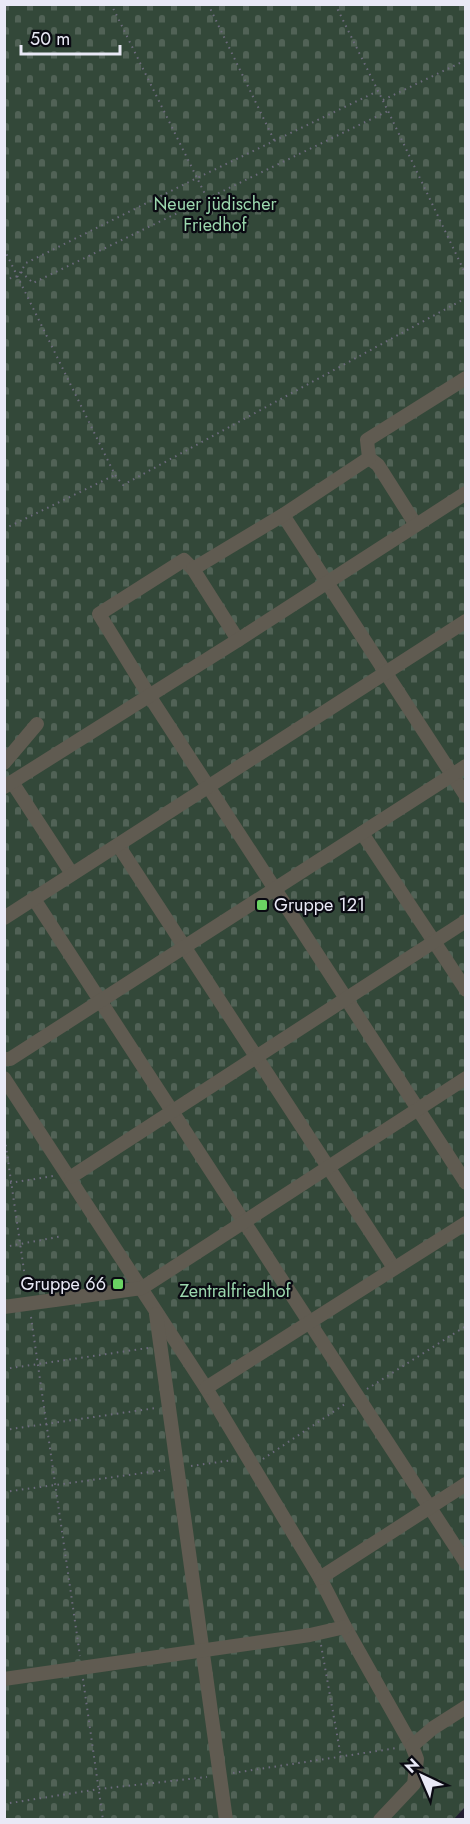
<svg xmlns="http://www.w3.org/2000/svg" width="470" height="1824" font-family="Jost,sans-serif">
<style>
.cemetery{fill:url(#cemetery-stones)}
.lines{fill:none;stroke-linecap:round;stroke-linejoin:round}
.path{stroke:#6d6b7d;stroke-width:2;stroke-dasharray:1.5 4.5;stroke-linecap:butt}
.minor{stroke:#605b51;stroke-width:14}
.poi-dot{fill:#6ad363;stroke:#0a0a12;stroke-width:2}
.labels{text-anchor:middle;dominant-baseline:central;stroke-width:4.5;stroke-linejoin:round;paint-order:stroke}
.park-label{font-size:18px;fill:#9bd7ad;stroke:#0a0a12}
.poi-label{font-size:18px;fill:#e9e9f6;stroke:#0a0a12;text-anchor:start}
</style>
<defs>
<pattern id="cemetery-stones" width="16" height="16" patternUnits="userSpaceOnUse" patternTransform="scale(1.5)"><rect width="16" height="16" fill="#334839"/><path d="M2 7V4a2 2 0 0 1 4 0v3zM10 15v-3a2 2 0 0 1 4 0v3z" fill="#516256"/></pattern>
</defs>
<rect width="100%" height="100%" fill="#211e32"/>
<!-- cemetery -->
<polygon class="cemetery" points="5,5 465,5 465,1807 453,1820 5,1820"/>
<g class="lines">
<!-- path -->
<g class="path">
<polyline points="208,4 275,142"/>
<polyline points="335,4 388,111 466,275"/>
<polyline points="383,100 466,60"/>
<polyline points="207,198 197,178 378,91"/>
<polyline points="4,249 115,475 123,485 466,298"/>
<polyline points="21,272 33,283 388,111"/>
<polyline points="4,280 18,276 26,263 197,178 111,4"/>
<polyline points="4,529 115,475"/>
<polyline points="4,1133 27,1291"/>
<polyline points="4,1184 53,1176"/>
<polyline points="4,1247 63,1236"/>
<polyline points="31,1317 80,1656"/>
<polyline points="4,1369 148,1348"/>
<polyline points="367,1389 466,1326"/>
<polyline points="4,1430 156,1408"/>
<polyline points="263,1459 345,1404"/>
<polyline points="191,1466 233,1460"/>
<polyline points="4,1492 165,1470"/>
<polyline points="321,1645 341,1757"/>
<polyline points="83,1679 103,1820"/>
<polyline points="233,1773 397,1748"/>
<polyline points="4,1804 99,1789 207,1777"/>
<polyline points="461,1820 466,1815"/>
</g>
<!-- minor -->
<g class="minor">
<polyline points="369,458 378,465 416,525"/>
<polyline points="283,515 466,796"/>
<polyline points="193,569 184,560 99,614 150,697 466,1183"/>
<polyline points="238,640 193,569 283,515 369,458 367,440 466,378"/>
<polyline points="4,763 37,724"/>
<polyline points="12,782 72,874"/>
<polyline points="4,787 238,640 466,493"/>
<polyline points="362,833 466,990"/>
<polyline points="118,845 394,1268"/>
<polyline points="34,899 466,1563"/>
<polyline points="4,918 466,621"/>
<polyline points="4,1059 10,1059 466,766"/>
<polyline points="4,1078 206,1388 320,1578 345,1627 412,1746 417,1759 414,1784 380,1820"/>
<polyline points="71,1177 466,921"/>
<polyline points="4,1307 142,1288 466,1078"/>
<polyline points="156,1314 226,1820"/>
<polyline points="206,1388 466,1223"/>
<polyline points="320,1578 466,1484"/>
<polyline points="4,1679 310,1635 345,1627"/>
<polyline points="412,1746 433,1728 466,1707"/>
</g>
</g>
<!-- markers -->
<g class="poi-dot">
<rect x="256" y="899" width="12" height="12" rx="3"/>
<rect x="112" y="1278" width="12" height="12" rx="3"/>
</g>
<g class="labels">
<!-- park labels -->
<g class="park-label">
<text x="215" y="204">Neuer jüdischer<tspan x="215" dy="21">Friedhof</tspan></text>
<text x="235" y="1291">Zentralfriedhof</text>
</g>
<!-- poi labels -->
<g class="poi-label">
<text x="274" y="905">Gruppe 121</text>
<text x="106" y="1284" text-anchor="end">Gruppe 66</text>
</g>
</g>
<!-- border -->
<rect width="470" height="1824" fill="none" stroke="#e9e9f6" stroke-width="12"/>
<!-- north arrow -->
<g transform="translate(422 1776) rotate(316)" stroke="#0a0a12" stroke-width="4.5" paint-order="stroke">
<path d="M0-4.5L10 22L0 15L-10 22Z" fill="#e9e9f6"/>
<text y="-9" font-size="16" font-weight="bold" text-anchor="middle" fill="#e9e9f6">N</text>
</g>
<!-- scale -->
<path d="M21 45v9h99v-9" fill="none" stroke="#e9e9f6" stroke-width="3"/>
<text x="30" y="45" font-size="18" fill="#e9e9f6" stroke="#0a0a12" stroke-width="4.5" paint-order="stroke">50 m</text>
</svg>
